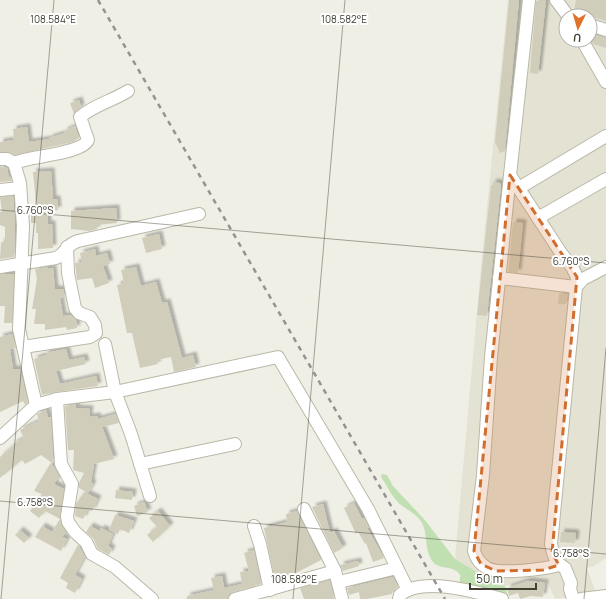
<svg xmlns="http://www.w3.org/2000/svg" width="606" height="599" font-family="Manrope,sans-serif">
<style>
.residential{fill:#e3e2d3;fill-rule:evenodd}
.green{fill:#c0e0b2}
.building{fill:#d0cdbb;filter:url(#shadow)}
.lines{fill:none;stroke-linecap:round;stroke-linejoin:round}
.minor-casing{stroke:#bab8a8;stroke-width:14}
.minor{stroke:#fff;stroke-width:12}
.rail{stroke:#939393;stroke-width:2.5;stroke-dasharray:5 5;stroke-linecap:butt}
.marked{fill:#d06e2d;fill-opacity:0.2;stroke:#d06e2d;stroke-width:3;stroke-dasharray:8 5;stroke-linejoin:round}
.ticks{fill:none;stroke:#414035;stroke-width:1;stroke-opacity:0.45}
.ticks-label{font-size:10px;text-anchor:middle;fill:#414035;stroke:#fff;stroke-width:4;stroke-linejoin:round;paint-order:stroke}
</style>
<defs>
<filter id="shadow"><feDropShadow dx="3.5" dy="-3.5" stdDeviation="1" flood-color="#0004"/></filter>
</defs>
<rect width="100%" height="100%" fill="#f0efe5"/>
<!-- residential -->
<path class="residential" d="M508 0H606V558L594 566 587 568 596 593 555 599 547 581 528 580 505 586 499 585 455 559 481 266ZM566 16H590V40H566Z"/>
<!-- green -->
<path class="green" d="M382 474 387 475 393 486 424 519 455 559 499 585 505 586 509 599 492 592 460 584C459 580 461 577 460 575 455 565 439 570 433 562 424 551 428 534 422 523 416 512 403 509 396 500 390 493 386 484 381 477Z"/>
<!-- building -->
<g class="building">
<polygon points="509,0 519,0 505,151 500,153 495,142"/>
<polygon points="546,0 538,74 530,73 536,1"/>
<polygon points="576,0 606,0 606,21 574,12"/>
<polygon points="593,34 606,37 606,48 593,44 591,40"/>
<polygon points="79,100 81,107 74,114 70,103"/>
<polygon points="75,126 79,138 73,142 15,155 7,152 0,152 0,142 14,140 13,129 27,127 29,142 50,139 49,138 65,133 64,131"/>
<polygon points="0,166 7,168 9,178 11,177 12,181 0,182"/>
<polygon points="51,171 53,199 57,199 58,210 48,211 48,224 52,224 53,248 38,249 38,233 36,233 36,223 31,223 31,214 37,214 33,172"/>
<polygon points="493,182 500,183 501,186 487,316 477,315 491,185 493,185"/>
<polygon points="13,196 15,226 14,257 0,259 1,242 5,242 5,227 0,225 0,212 2,212 0,197"/>
<polygon points="116,208 117,223 97,225 97,229 89,231 71,229 71,211"/>
<polygon points="513,222 523,223 518,273 508,272"/>
<polygon points="159,234 162,249 146,253 142,238"/>
<polygon points="95,249 96,256 107,253 110,264 103,266 109,283 95,288 92,278 77,280 75,263 82,262 80,253"/>
<polygon points="48,267 48,269 53,268 55,289 63,289 65,298 60,298 63,316 71,315 76,320 77,328 67,330 66,327 45,330 45,324 34,324 36,309 32,309 37,279 35,269"/>
<polygon points="136,267 141,286 156,282 162,303 167,302 182,358 193,355 196,367 174,372 171,357 157,360 158,364 140,368 132,333 127,333 117,285 124,283 121,270"/>
<polygon points="0,274 14,274 12,323 4,323 5,306 0,306"/>
<polygon points="559,293 568,294 566,304 558,304"/>
<polygon points="12,334 16,348 10,349 13,369 20,369 28,402 25,405 23,401 0,412 0,337"/>
<polygon points="66,349 69,360 84,357 86,364 56,371 60,384 96,376 98,386 56,392 42,395 34,359 46,355 46,353"/>
<polygon points="76,404 76,408 90,409 89,417 97,416 98,419 116,414 119,423 102,427 114,459 94,464 91,482 93,484 88,493 79,488 79,483 84,473 73,470 74,450 68,450 65,406"/>
<polygon points="46,410 48,417 51,417 53,461 52,463 41,455 25,464 22,460 0,478 0,457 14,445 13,444 24,438 20,430 39,421 37,414"/>
<polygon points="50,464 54,467 59,476 54,484 64,489 60,517 62,526 66,532 62,537 67,539 61,551 35,537 42,526 52,532 60,519 45,511 39,518 30,511 42,494 34,491"/>
<polygon points="116,490 133,492 132,500 115,498"/>
<polygon points="84,492 98,499 92,511 88,509 83,519 75,516 76,504"/>
<polygon points="144,502 148,512 137,516 134,506"/>
<polygon points="354,503 362,519 364,518 369,527 367,528 384,558 373,562 366,543 365,544 358,532 356,534 344,508"/>
<polygon points="323,504 330,533 334,531 343,548 334,553 312,507"/>
<polygon points="158,511 170,526 153,542 147,535 157,527 149,518"/>
<polygon points="297,511 321,560 292,575 275,580 264,528 287,522 286,514"/>
<polygon points="115,515 134,521 129,533 120,529 118,534 109,530"/>
<polygon points="90,526 100,531 101,528 113,534 108,546 112,549 109,555 98,549 93,538 86,532"/>
<polygon points="20,530 29,538 24,543 15,535"/>
<polygon points="561,532 576,533 575,543 560,542"/>
<polygon points="78,545 85,556 75,575 82,579 75,593 66,588 68,583 60,578"/>
<polygon points="254,550 261,584 233,592 229,594 228,599 187,599 187,596 214,590 211,578 222,576 224,588 242,584 240,572 249,571 244,553"/>
<polygon points="358,561 359,566 343,571 340,565"/>
<polygon points="393,577 398,587 393,590 392,594 367,599 360,599 359,592 349,595 347,588"/>
<polygon points="330,580 334,599 304,599 300,588"/>
<polygon points="528,581 545,583 543,597 531,596 520,599 518,593 509,596 507,588"/>
</g>
<g class="lines">
<!-- minor casing -->
<g class="minor-casing">
<g id="minor">
<path d="M529 0 510 175 561 253 572 267 577 277 551 544C553 554 555 563 565 568L571 583 570 589 573 599"/>
<polyline points="556,0 568,16"/>
<polyline points="590,25 606,30"/>
<polyline points="582,40 606,82"/>
<polyline points="0,159 7,159 14,163 20,183 23,226 19,329 36,405"/>
<path d="M14 163C29 156 82 154 88 140L80 117C94 105 112 101 128 91"/>
<path d="M510 175 491 357 483 475 474 551C476 558 480 564 487 568 501 575 544 569 559 565"/>
<polyline points="519,188 606,136"/>
<polyline points="0,190 20,188"/>
<polyline points="538,218 606,179"/>
<path d="M0 267 56 258C66 254 65 245 78 241L199 214"/>
<polyline points="499,278 576,287 583,279 606,267"/>
<polyline points="105,344 115,392 131,434 150,496"/>
<polyline points="23,347 90,337 96,333 95,325 90,317 79,313 75,308 68,273 67,247"/>
<polyline points="57,399 61,464 72,484 67,516 68,522 75,532 86,542 92,554 115,567 152,599"/>
<polyline points="0,438 36,405 57,399 115,392 278,357 368,509 408,590"/>
<polyline points="140,464 235,444"/>
<polyline points="304,509 335,571 342,599"/>
<polyline points="254,526 260,544 270,590"/>
<polyline points="339,582 397,568"/>
<polyline points="235,599 335,571"/>
<path d="M399 599 400 595C421 576 477 592 502 599"/>
<polyline points="581,599 606,596"/>
</g>
</g>
<!-- minor -->
<use href="#minor" class="minor"/>
<!-- rail -->
<polyline class="rail" points="98,0 445,599"/>
</g>
<!-- marked area -->
<path class="marked" d="M510 175 577 277 552 553 559 565 543 570 496 571 481 564 474 551Z"/>
<!-- ticks -->
<path class="ticks" d="M0 210 606 263M0 501 606 554M1 599 54 0M293 599 345 0M584 599 606 348"/>
<g class="ticks-label">
<text x="53" y="23">108.584°E</text>
<text x="344" y="23">108.582°E</text>
<text x="35" y="214">6.760°S</text>
<text x="571" y="265">6.760°S</text>
<text x="35" y="506">6.758°S</text>
<text x="571" y="557">6.758°S</text>
<text x="294" y="583">108.582°E</text>
</g>
<!-- north arrow -->
<g transform="translate(578 28) rotate(185)"><circle r="19" fill="#ffffff" stroke="#b3b3ae"/>
<path d="M0-3L7 15L0 10L-7 15Z" fill="#e0732c"/>
<text y="-6" font-size="11" font-weight="bold" text-anchor="middle" fill="#414035">U</text>
</g>
<!-- scale -->
<path d="M470 583v6h66v-6" fill="none" stroke="#414035" stroke-width="2"/>
<text x="476" y="583" font-size="12" fill="#414035" stroke="#ffffff" stroke-width="3" paint-order="stroke">50 m</text>
</svg>
